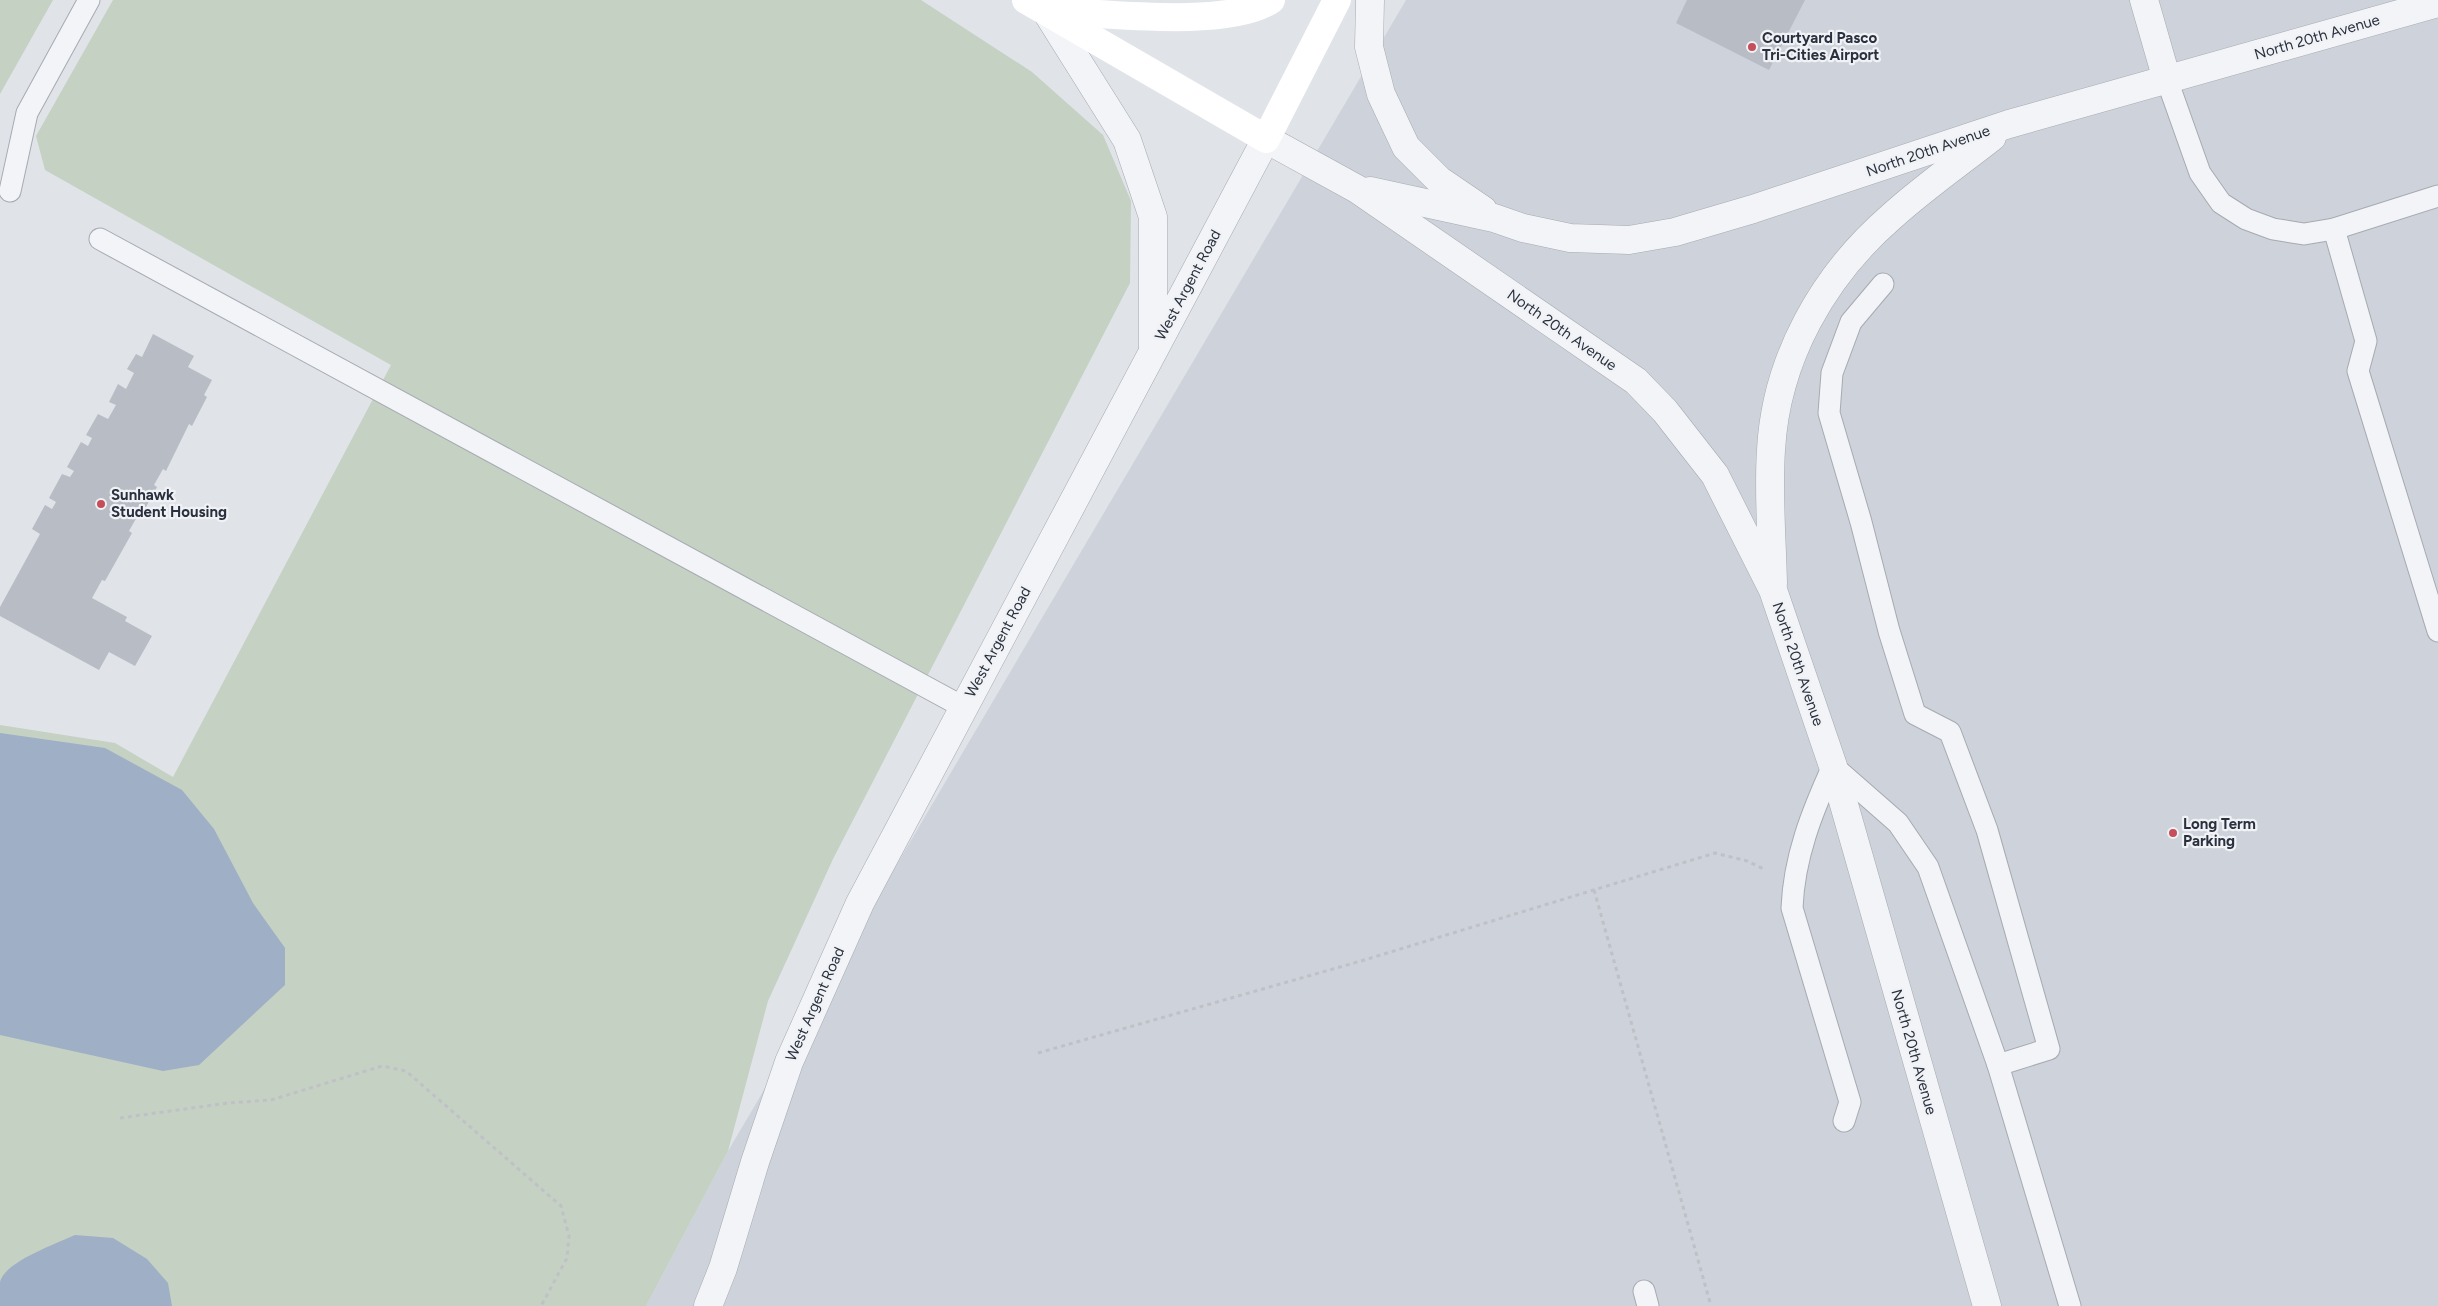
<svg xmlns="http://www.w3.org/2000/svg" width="2438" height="1306" font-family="Figtree,sans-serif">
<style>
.built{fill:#ced2da}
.green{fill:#c5d1c2}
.water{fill:#9eafc6}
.building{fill:#b8bcc5}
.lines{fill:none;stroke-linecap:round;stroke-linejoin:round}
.lane-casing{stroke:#a6aab2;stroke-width:23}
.street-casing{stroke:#a6aab2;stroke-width:29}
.path{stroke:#bfc1c7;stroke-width:3;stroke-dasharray:4 4;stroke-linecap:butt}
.lane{stroke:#f3f4f7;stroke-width:21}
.street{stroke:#f3f4f7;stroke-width:28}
.secondary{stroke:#fff;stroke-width:28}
.poi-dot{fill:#c54e5a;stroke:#f0f2f6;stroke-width:2}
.labels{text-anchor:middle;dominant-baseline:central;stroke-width:4.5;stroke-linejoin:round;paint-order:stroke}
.street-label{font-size:15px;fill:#2a313e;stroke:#f0f2f6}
.poi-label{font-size:15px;font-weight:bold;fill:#2a313e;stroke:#f0f2f6;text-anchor:start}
</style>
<rect width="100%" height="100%" fill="#e0e3e8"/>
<!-- built -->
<polygon class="built" points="1406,0 2438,0 2438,1306 646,1306 728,1151"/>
<!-- green -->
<g class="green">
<polygon points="0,0 53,0 0,94"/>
<polygon points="113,0 921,0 1032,72 1103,135 1131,201 1130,283 833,859 768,1001 728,1151 646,1306 0,1306 0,725 115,743 173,777 391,365 45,170 36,136"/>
</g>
<!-- water -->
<g class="water">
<polygon points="0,733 105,748 182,790 214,829 253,903 285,948 285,985 199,1065 163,1071 0,1035"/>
<path d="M75 1235 113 1238 147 1259 168 1283 172 1306H0C0 1298 0 1290 0 1282 4 1262 58 1243 75 1235Z"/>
</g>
<!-- building -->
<g class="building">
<polygon points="1687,0 1805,0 1769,70 1676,23"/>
<polygon points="153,334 194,356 188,367 212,380 204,395 207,397 192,426 189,424 166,471 163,469 154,485 157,487 141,516 138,515 129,531 132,533 105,581 102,580 92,598 127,617 125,621 152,636 135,666 109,652 99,670 0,616 0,607 40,534 32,529 45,505 52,509 56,502 49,498 62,474 70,477 74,471 67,467 81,442 88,446 92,438 86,435 98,414 108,419 116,405 109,402 118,384 126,389 134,373 127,369 136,354 142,357"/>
</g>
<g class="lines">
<!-- lane casing -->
<g class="lane-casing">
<g id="lane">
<polyline points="2167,80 2200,173 2221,203 2246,219 2273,229 2304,234 2334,229 2438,196"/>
<polyline points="10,191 27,113 89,0"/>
<polyline points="2334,229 2366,341 2358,371 2438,631"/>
<polyline points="100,239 963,707"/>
<polyline points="1883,284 1851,322 1832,373 1829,413 1861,522 1889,631 1915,714 1950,732 1987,830 2049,1049 1998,1065 2070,1306"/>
<path d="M1844 1121 1850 1102 1792 908C1794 857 1812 812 1833 766L1898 823 1928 867 1998 1065"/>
<polyline points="1644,1291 1648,1306"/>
</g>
</g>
<!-- street casing -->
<g class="street-casing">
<g id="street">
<polyline points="1370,0 1369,47 1381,94 1406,147 1439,180 1483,210"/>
<polyline points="2144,0 2167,80"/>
<polyline points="1046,11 1127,140 1153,217 1153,347"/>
<polyline points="1370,191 1494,218 1523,228 1570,238 1629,240 1675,232 1753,209 2009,124 2438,3"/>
<path d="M1773 583C1772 539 1768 494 1771 450 1776 359 1823 276 1891 217 1923 188 1959 163 1992 137"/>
<polyline points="708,1306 723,1268 755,1162 789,1062 860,903 1266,139 1357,189 1636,381 1665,411 1715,475 1773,590 1833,766 1987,1306"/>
</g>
</g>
<!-- path -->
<g class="path">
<polyline points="1594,890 1711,1306"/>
<polyline points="1038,1053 1361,961 1715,853 1747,861 1766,870"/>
<polyline points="120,1118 228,1103 271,1100 382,1066 406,1071 561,1206 569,1236 567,1258 541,1306"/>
</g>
<!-- lane -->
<use href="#lane" class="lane"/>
<!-- street -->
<use href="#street" class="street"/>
<!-- secondary -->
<g class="secondary">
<polyline points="1026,0 1266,139 1337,0"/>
<path d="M1050 11C1105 13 1227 29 1271 0"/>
</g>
</g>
<!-- markers -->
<g class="poi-dot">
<circle cx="1752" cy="47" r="5"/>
<circle cx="101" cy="504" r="5"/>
<circle cx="2173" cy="833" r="5"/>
</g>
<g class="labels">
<!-- street labels -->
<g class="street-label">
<text transform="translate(2317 37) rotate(-16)">North 20th Avenue</text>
<text transform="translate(1928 151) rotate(-19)">North 20th Avenue</text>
<text transform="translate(1188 285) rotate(-62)">West Argent Road</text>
<text transform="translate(1562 330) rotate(35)">North 20th Avenue</text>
<text transform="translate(998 642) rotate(-62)">West Argent Road</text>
<text transform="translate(1798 664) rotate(71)">North 20th Avenue</text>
<text transform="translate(815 1004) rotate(-66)">West Argent Road</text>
<text transform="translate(1914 1052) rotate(74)">North 20th Avenue</text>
</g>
<!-- poi labels -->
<g class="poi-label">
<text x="1762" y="38">Courtyard Pasco<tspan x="1762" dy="17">Tri-Cities Airport</tspan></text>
<text x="111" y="495">Sunhawk<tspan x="111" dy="17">Student Housing</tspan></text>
<text x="2183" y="824">Long Term<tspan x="2183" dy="17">Parking</tspan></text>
</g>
</g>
</svg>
